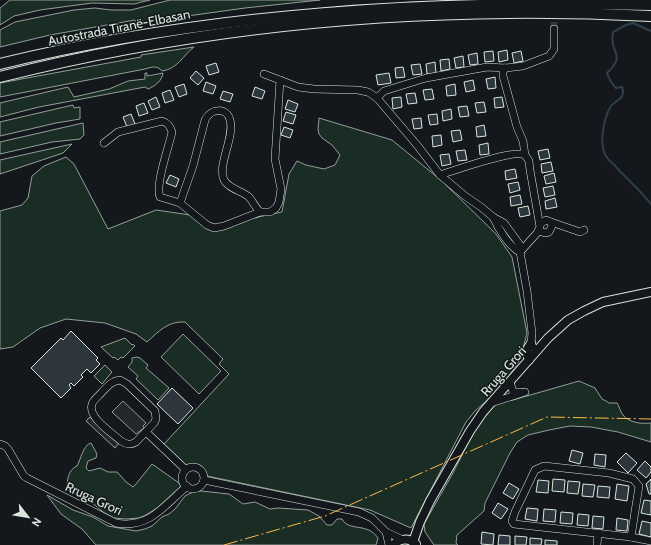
<svg xmlns="http://www.w3.org/2000/svg" width="651" height="545" font-family="Cabin,sans-serif">
<style>
.green{fill:#1a2d24;stroke:#939e99}
.parking{fill:#24282b;stroke:#939e99}
.lines{fill:none;stroke-linecap:round;stroke-linejoin:round}
.stream{stroke:#2f3f4d;stroke-width:2}
.building{fill:#2c363c;stroke:#d8e6dc}
.minor-tunnel{stroke:#313739;stroke-width:7;stroke-dasharray:7 3.5;stroke-linecap:butt}
.minor-casing{stroke:#d8e6dc;stroke-width:8}
.major-casing{stroke:#d8e6dc;stroke-width:10}
.highway-casing{stroke:#d8e6dc;stroke-width:12}
.minor{stroke:#14181c;stroke-width:7}
.major{stroke:#14181c;stroke-width:8}
.highway{stroke:#14181c;stroke-width:10}
.power{stroke:#ffb74d;stroke-width:1;stroke-dasharray:14 3 2 3;stroke-linecap:butt}
.labels{text-anchor:middle;dominant-baseline:central;stroke-width:3;stroke-linejoin:round;paint-order:stroke}
.street-label{font-size:13px;fill:#d8e6dc;stroke:#14181c}
</style>
<rect width="100%" height="100%" fill="#14181c"/>
<!-- green -->
<g class="green">
<polygon points="10,0 150,0 134,4 92,3 40,10 14,16 0,25 0,8"/>
<polygon points="170,0 320,0 245,8 137,23 135,20 50,35 0,47 0,30 15,22 74,10 95,8 111,10 131,10"/>
<path d="M194 47C183 55 178 69 162 71 157 65 152 67 145 69L0 97V83L141 57V55Z"/>
<path d="M145 73H147V76L163 73C162 81 155 86 148 89L145 87 39 107 0 117V103L68 87 74 97 109 89 128 81 145 79Z"/>
<polygon points="73,105 74,108 80,107 80,119 56,123 0,136 0,122"/>
<path d="M319 118 392 140 442 181 496 234 512 257 527 333 520 360 500 389 475 411 466 422 411 528 370 510 207 476C203 466 197 464 187 466L164 444 229 374 219 364 223 359 185 322C168 321 159 331 147 342L136 334 105 323 66 319 40 328 13 347 0 349V211L22 205 28 198 32 176 44 166 66 157 74 164 108 229 156 210 190 215 216 226 282 212 289 174 297 161 306 165 324 169 335 165 340 155 332 145 322 138 319 134 318 129Z"/>
<polygon points="83,123 84,135 80,139 52,142 0,154 0,142"/>
<polygon points="72,144 63,153 0,174 0,160"/>
<polygon points="183,334 221,371 199,394 161,357"/>
<polygon points="125,338 132,345 133,344 135,346 123,358 121,357 118,360 114,357 113,358 101,347"/>
<polygon points="137,357 140,358 148,365 146,368 169,388 158,400 136,379 138,376 128,367 132,362 132,358"/>
<polygon points="105,365 112,372 102,384 94,376"/>
<path d="M579 381 595 388 602 399 606 401 609 403H617C620 407 620 412 623 415 629 423 642 424 651 423V442L618 432 591 427 570 426 549 430 528 435 517 442 510 453 485 503 484 511 457 535 456 543 458 545H434L425 532 424 524 453 473 475 429 494 406 501 401 513 400Z"/>
<path d="M91 443 97 454 96 458 88 461 86 468 89 471 100 468 108 472H117L120 475 126 482 133 487 136 484 152 464 179 483 181 486 157 508 146 515 139 518 126 519 113 518 103 512 90 501 67 489C67 480 68 470 77 466 81 459 83 445 91 443Z"/>
<path d="M201 491 229 494 243 504 255 502 270 509 278 508 308 510 319 516 327 525H332L337 519H342C349 532 367 522 378 538L376 545H96L82 529 61 514 47 495 73 510 93 517 108 526 136 531 145 529 152 526 162 517 169 514 175 509 185 496 193 492Z"/>
</g>
<!-- parking -->
<g class="parking">
<polygon points="123,401 146,423 143,426 144,428 136,434 112,412"/>
<polygon points="90,417 119,443 115,448 86,421"/>
</g>
<g class="lines">
<!-- stream -->
<path class="stream" d="M651 31 633 23 626 25 613 32C608 54 628 53 607 73 609 79 611 83 616 88L622 87C623 90 624 92 622 96 620 100 614 102 611 106 604 117 599 142 605 154 607 160 613 163 617 168 628 180 641 191 651 204"/>
</g>
<!-- building -->
<g class="building">
<polygon points="507,50 508,60 499,62 498,52"/>
<polygon points="493,51 494,61 485,62 484,52"/>
<polygon points="521,51 523,61 514,63 512,53"/>
<polygon points="477,53 478,64 470,65 468,55"/>
<polygon points="463,56 464,67 456,68 454,58"/>
<polygon points="449,59 450,69 441,71 440,60"/>
<polygon points="435,62 436,73 427,74 426,64"/>
<polygon points="216,63 219,72 209,75 206,66"/>
<polygon points="420,64 422,74 413,75 411,65"/>
<polygon points="403,67 405,77 396,78 395,68"/>
<polygon points="196,71 204,78 198,85 190,78"/>
<polygon points="389,73 391,83 378,85 376,75"/>
<polygon points="495,77 496,88 488,89 486,79"/>
<polygon points="473,80 475,90 466,92 464,82"/>
<polygon points="206,82 216,86 213,94 203,91"/>
<polygon points="184,84 187,94 179,97 175,87"/>
<polygon points="455,84 456,95 447,96 446,86"/>
<polygon points="255,87 265,91 262,99 252,96"/>
<polygon points="432,89 434,99 425,100 423,90"/>
<polygon points="170,90 174,100 165,103 162,93"/>
<polygon points="223,91 233,94 230,102 220,99"/>
<polygon points="415,93 417,103 408,104 406,94"/>
<polygon points="156,97 160,107 152,110 148,101"/>
<polygon points="401,97 402,107 393,109 392,98"/>
<polygon points="502,97 504,107 495,108 494,98"/>
<polygon points="288,100 298,104 295,112 285,109"/>
<polygon points="484,102 486,112 477,113 475,103"/>
<polygon points="144,103 148,113 139,116 136,106"/>
<polygon points="467,106 469,116 460,117 458,107"/>
<polygon points="451,109 452,119 443,121 442,111"/>
<polygon points="286,112 296,115 293,124 283,121"/>
<polygon points="131,114 135,124 127,127 123,117"/>
<polygon points="437,114 438,124 430,125 428,115"/>
<polygon points="421,118 422,128 414,129 412,119"/>
<polygon points="484,125 486,136 477,137 476,127"/>
<polygon points="284,127 293,130 290,138 281,135"/>
<polygon points="460,130 462,140 453,142 451,131"/>
<polygon points="441,135 442,145 433,147 432,136"/>
<polygon points="488,143 489,154 480,155 479,145"/>
<polygon points="548,149 550,158 540,160 538,151"/>
<polygon points="465,150 467,160 458,161 456,151"/>
<polygon points="449,154 451,164 442,166 440,155"/>
<polygon points="551,162 553,171 542,173 541,164"/>
<polygon points="515,169 517,178 506,180 505,171"/>
<polygon points="554,173 556,182 546,184 544,176"/>
<polygon points="170,175 179,179 176,187 166,183"/>
<polygon points="518,182 520,190 510,193 508,184"/>
<polygon points="553,186 555,195 545,197 543,188"/>
<polygon points="520,195 522,204 511,206 510,197"/>
<polygon points="555,198 557,207 546,209 545,201"/>
<polygon points="528,206 530,215 520,217 518,208"/>
<polygon points="71,331 98,358 96,360 100,364 91,373 87,369 81,375 83,377 74,386 71,383 69,385 71,388 61,398 31,368 61,338 63,340"/>
<polygon points="172,388 193,408 178,424 157,404"/>
<polygon points="572,450 583,453 580,464 569,461"/>
<polygon points="626,453 637,463 628,473 617,462"/>
<polygon points="595,454 606,455 605,467 594,465"/>
<polygon points="645,461 651,467 651,472 646,478 637,470"/>
<polygon points="553,479 565,480 564,492 552,491"/>
<polygon points="651,479 651,494 649,494 646,484"/>
<polygon points="538,480 549,481 548,493 536,492"/>
<polygon points="568,481 580,482 578,494 567,493"/>
<polygon points="509,483 519,489 513,499 503,493"/>
<polygon points="583,484 595,485 593,497 582,496"/>
<polygon points="617,484 629,486 627,501 615,499"/>
<polygon points="598,486 610,487 609,498 597,497"/>
<polygon points="644,500 651,501 651,515 641,513"/>
<polygon points="498,503 508,509 501,519 492,513"/>
<polygon points="527,508 538,509 537,521 525,519"/>
<polygon points="544,509 556,510 555,522 543,521"/>
<polygon points="561,512 573,513 572,524 560,523"/>
<polygon points="578,514 589,515 588,526 577,525"/>
<polygon points="593,516 604,517 603,529 592,528"/>
<polygon points="617,518 628,520 627,531 616,530"/>
<polygon points="642,521 651,523 651,537 639,534"/>
<polygon points="482,532 494,534 493,545 481,544"/>
<polygon points="499,535 510,536 510,545 498,545"/>
<polygon points="515,536 527,537 526,545 515,545"/>
<polygon points="530,538 542,539 541,545 530,545"/>
<polygon points="545,540 557,541 557,545 545,545"/>
</g>
<g class="lines">
<!-- minor-tunnel -->
<polyline class="minor-tunnel" points="554,29 554,10"/>
<!-- minor casing -->
<g class="minor-casing">
<g id="minor">
<polyline points="505,68 503,72 503,76 517,127 523,141 525,155"/>
<polyline points="264,74 298,87 314,89 358,90 368,92 377,98 417,145 440,175 465,196 481,207 493,217 504,223 520,245 520,252 527,291 532,333 531,343 533,347"/>
<polyline points="377,98 384,91 426,78 487,67 505,68 523,66 549,56 554,49 554,29"/>
<path d="M104 143 118 132 162 121C168 123 170 126 172 132 169 147 155 184 160 197L180 203 207 225 214 228 224 226 260 212"/>
<path d="M440 175C455 170 514 149 525 155L529 161 530 170 540 227 537 233 520 252"/>
<path d="M180 203 193 166 205 120C211 108 227 107 230 120 235 137 217 165 224 180 229 189 242 191 249 197 253 202 256 208 260 212H270L276 208 279 202 281 189 275 159 280 80"/>
<path d="M493 217C498 228 509 247 520 252"/>
<polyline points="551,222 580,232 584,230"/>
<polyline points="539,231 545,233 549,232 552,226 551,222 546,220 540,224"/>
<path d="M120 380 127 384 155 411 156 419 154 423 136 442C131 445 127 445 121 441 112 433 87 417 92 404 94 399 99 396 102 392 107 387 111 381 120 380Z"/>
<polyline points="510,382 513,392 521,392"/>
<polyline points="491,403 525,392"/>
<polyline points="146,432 186,470"/>
<path d="M0 444 5 446 8 449 24 476 27 478 116 523C149 529 164 506 187 486"/>
<polygon points="544,466 609,473 633,479 639,486 631,537 514,524 512,521 515,512 535,470"/>
<circle cx="193" cy="478" r="11"/>
<polyline points="204,480 359,512 372,518 386,532 401,539"/>
<polyline points="386,532 389,545"/>
<polyline points="631,537 651,541"/>
<polyline points="597,545 598,533"/>
</g>
</g>
<!-- major casing -->
<g class="major-casing">
<g id="major">
<path d="M529 360C526 354 527 348 531 343"/>
<polyline points="413,542 420,522 430,501 470,431 483,412 548,338 568,320 584,311 603,302 651,292"/>
<path d="M393 545C400 538 409 538 416 544"/>
</g>
</g>
<!-- highway casing -->
<g class="highway-casing">
<g id="highway">
<path d="M0 64C211 12 434 0 651 5"/>
<path d="M0 77C212 23 433 5 651 16"/>
</g>
</g>
<!-- minor -->
<use href="#minor" class="minor"/>
<!-- major -->
<use href="#major" class="major"/>
<!-- highway -->
<use href="#highway" class="highway"/>
<!-- power -->
<polyline class="power" points="224,545 325,516 547,417 651,419"/>
</g>
<g class="labels">
<!-- street labels -->
<g class="street-label">
<text transform="translate(119 27) rotate(-11)">Autostrada Tiranë-Elbasan</text>
<text transform="translate(503 371) rotate(-49)">Rruga Grori</text>
<text transform="translate(94 498) rotate(25)">Rruga Grori</text>
</g>
</g>
<!-- north arrow -->
<g transform="translate(28 517) rotate(121)" stroke="#14181c" stroke-width="3" paint-order="stroke">
<path d="M0-3L7 15L0 10L-7 15Z" fill="#d8e6dc"/>
<text y="-6" font-size="11" font-weight="bold" text-anchor="middle" fill="#d8e6dc">N</text>
</g>
</svg>
